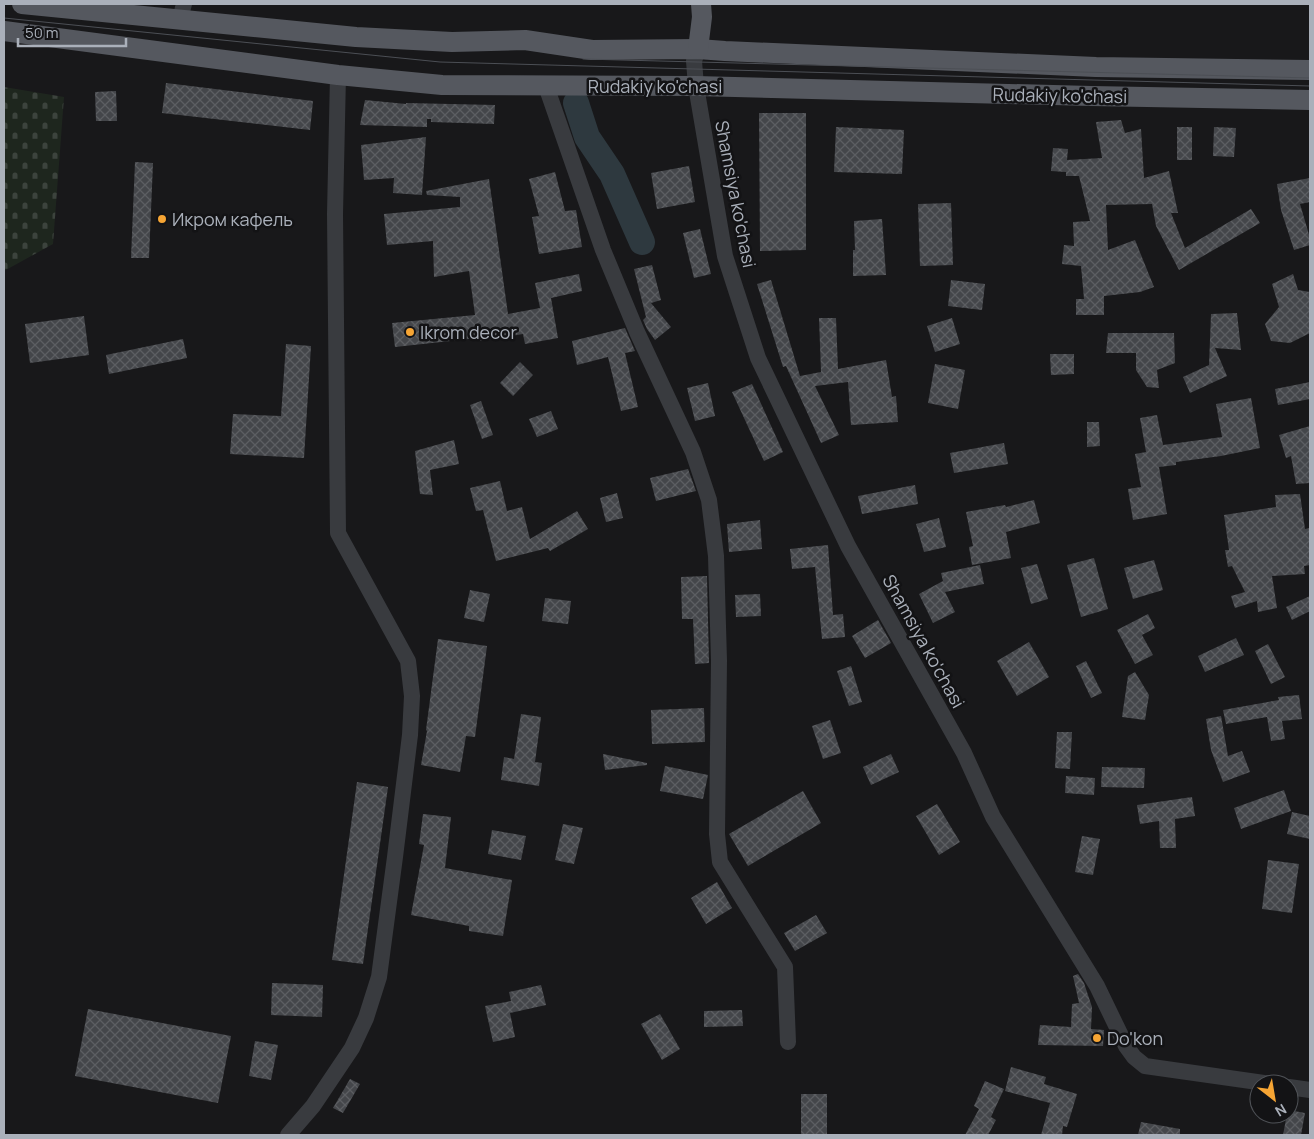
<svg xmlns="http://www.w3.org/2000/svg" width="1314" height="1139" font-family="Manrope,sans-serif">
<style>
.cemetery{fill:url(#cemetery-stones)}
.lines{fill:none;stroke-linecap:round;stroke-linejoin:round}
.river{stroke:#2e393f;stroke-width:26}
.building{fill:url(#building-cross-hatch)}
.minor{stroke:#393b3f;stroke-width:16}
.major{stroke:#55585f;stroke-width:20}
.tram{stroke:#4c4f55;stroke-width:1}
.poi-dot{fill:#f6a534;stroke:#131315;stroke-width:2}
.labels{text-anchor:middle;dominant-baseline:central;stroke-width:5;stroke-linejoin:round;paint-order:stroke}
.street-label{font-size:18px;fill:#aab0ba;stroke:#131315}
.poi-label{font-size:18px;fill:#aab0ba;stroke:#131315;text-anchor:start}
</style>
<defs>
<pattern id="cemetery-stones" width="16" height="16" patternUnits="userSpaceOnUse" patternTransform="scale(1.25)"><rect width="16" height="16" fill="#1e261e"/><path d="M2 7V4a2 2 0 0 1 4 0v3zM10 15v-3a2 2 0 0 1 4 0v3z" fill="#3c433d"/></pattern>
<pattern id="building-cross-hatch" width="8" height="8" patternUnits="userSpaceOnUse" patternTransform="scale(1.25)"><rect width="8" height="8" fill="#44464a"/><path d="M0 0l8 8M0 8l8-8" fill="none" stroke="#5c5e62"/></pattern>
</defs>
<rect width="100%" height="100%" fill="#18181a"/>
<!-- cemetery -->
<polygon class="cemetery" points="4,87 64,97 53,244 4,271"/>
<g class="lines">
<!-- river -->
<polyline class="river" points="576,103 587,137 612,174 642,242"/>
</g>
<!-- building -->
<g class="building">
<polygon points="166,83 313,101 310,130 162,113"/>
<polygon points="116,91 117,121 96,121 95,92"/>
<polygon points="365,100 406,104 406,103 495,105 494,124 431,122 431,119 427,119 427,127 360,125"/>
<polygon points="759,113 806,113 806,250 760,251"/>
<polygon points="1121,120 1125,133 1141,129 1144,178 1169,171 1178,213 1171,213 1185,248 1251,209 1260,223 1179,270 1156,226 1152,204 1106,205 1108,250 1135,240 1154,287 1140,292 1104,296 1104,315 1076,315 1076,299 1084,299 1081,266 1062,264 1064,245 1074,246 1073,222 1090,221 1079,176 1066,176 1066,172 1051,171 1053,148 1068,149 1067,160 1102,158 1096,122"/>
<polygon points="836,127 904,130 902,174 834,172"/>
<rect x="1177" y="127" width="15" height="33"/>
<polygon points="1214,127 1236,128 1234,157 1213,156"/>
<polygon points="426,137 422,195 393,193 394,178 364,180 361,145"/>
<polygon points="135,162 153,163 149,258 131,258"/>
<polygon points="689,166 695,202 657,209 651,173"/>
<polygon points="555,172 565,211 576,210 582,247 539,254 532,217 539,216 529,179"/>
<polygon points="1310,178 1310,202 1300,204 1310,238 1310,245 1294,250 1281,210 1277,184"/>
<polygon points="489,179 508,314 540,308 535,283 579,274 582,291 551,298 558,338 525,344 523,334 479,341 478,338 395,347 392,323 475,315 469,271 434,277 433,241 387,245 384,214 460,207 460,197 427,195 426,191"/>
<polygon points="951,203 953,265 920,266 918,204"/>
<polygon points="882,219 886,275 853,276 853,250 855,250 854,221"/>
<polygon points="700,229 711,274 694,278 683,233"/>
<polygon points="652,265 661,300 651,303 671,327 655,340 647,329 643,320 646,317 634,269"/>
<polygon points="1293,274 1298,290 1310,292 1310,333 1290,343 1271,341 1265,324 1279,307 1272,284"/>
<polygon points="771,280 800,376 821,372 819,318 836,318 838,369 886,360 892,397 896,396 898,422 851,425 848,382 815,386 839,435 821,443 786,366 783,367 757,284"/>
<polygon points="951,280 985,284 982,310 948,306"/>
<polygon points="1237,313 1241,350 1215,348 1227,376 1190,393 1183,377 1209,365 1211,314"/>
<polygon points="84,316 89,355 30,363 25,324"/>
<polygon points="952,318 960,344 935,352 927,326"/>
<polygon points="625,328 635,351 625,353 638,407 621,411 608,357 577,365 572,341"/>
<polygon points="1108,333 1174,333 1175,363 1157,370 1159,388 1147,387 1136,370 1136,353 1106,353"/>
<polygon points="183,339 187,358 109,374 106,355"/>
<polygon points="286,344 311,346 304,458 230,454 233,414 281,416"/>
<polygon points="1050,354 1074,354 1074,374 1051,375"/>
<polygon points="520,362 533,375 513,396 500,383"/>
<polygon points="935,364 965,370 958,409 928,403"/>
<polygon points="1310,382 1310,399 1278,405 1275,389"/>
<polygon points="708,383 715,416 695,421 687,388"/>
<polygon points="752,384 783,452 764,461 732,392"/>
<polygon points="1251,398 1260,448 1221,456 1176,462 1176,465 1159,467 1167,514 1133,520 1128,489 1141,487 1135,454 1146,452 1140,418 1157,415 1163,445 1222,437 1216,404"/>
<polygon points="481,401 493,435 482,439 470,405"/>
<polygon points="551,411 558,429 537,437 529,419"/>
<polygon points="1087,422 1099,422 1100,446 1087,447"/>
<polygon points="1310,426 1310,483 1296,484 1291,456 1286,458 1279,435"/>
<polygon points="454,440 459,464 430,470 433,495 420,494 415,451"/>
<polygon points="1004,443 1008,464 954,473 950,453"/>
<polygon points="688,469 696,491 656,501 650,478"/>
<polygon points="500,481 507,511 522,507 530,539 577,511 588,529 550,551 548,548 496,561 483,510 476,511 470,488"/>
<polygon points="915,485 918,504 862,514 858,496"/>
<polygon points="617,493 623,518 606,522 600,498"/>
<polygon points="1300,494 1305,529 1310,528 1310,565 1304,566 1305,574 1272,576 1277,608 1258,612 1257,601 1235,608 1231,596 1245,592 1232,566 1228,567 1225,550 1229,550 1224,515 1276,507 1275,495"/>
<polygon points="1034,500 1040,523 1006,532 1011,558 972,565 969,547 973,546 966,512 1005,505 1006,507"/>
<polygon points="939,518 946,547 924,552 916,524"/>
<polygon points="760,520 762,549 729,552 727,524"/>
<polygon points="828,545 833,615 843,614 845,637 822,639 815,567 792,569 790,549"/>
<polygon points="1094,558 1108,609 1081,617 1067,565"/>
<polygon points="1154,560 1163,590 1133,599 1124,568"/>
<polygon points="1037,564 1048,599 1031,604 1021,568"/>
<polygon points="980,565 984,584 945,592 955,612 933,623 919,594 943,581 941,573"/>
<polygon points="707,576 709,663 695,664 693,619 682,619 681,577"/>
<polygon points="470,590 490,594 484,622 464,618"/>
<polygon points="760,594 761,616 736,617 735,595"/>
<polygon points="1310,596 1310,611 1292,620 1286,607"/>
<polygon points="545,598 571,601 568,624 542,621"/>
<polygon points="1148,614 1155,628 1142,635 1153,655 1135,664 1117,630"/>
<polygon points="878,620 891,643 865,658 852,636"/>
<polygon points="1236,638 1244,655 1205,672 1198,656"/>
<polygon points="438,639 487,646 475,737 466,736 460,772 421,765 427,731 426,730"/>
<polygon points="1029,642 1049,677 1017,696 997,661"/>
<polygon points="1268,644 1285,677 1271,684 1255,651"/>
<polygon points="1086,661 1102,693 1091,698 1076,666"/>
<polygon points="851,666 862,702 849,706 837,671"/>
<polygon points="1135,672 1149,695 1145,720 1122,717 1128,676"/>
<polygon points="1299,695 1302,719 1282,721 1285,739 1271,741 1267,717 1226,724 1223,710 1279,700 1278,697"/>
<polygon points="704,708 705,742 652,744 651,710"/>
<polygon points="521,714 541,717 535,762 542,763 539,786 501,780 504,757 514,759"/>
<polygon points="1221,716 1228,756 1242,751 1250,772 1223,782 1211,750 1206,719"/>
<polygon points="830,720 841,753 823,759 812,726"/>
<polygon points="1057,732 1072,732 1070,769 1055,768"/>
<polygon points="603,754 647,763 647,765 605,770"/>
<polygon points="891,754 899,772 871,785 863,767"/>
<polygon points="665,766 708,775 703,799 660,791"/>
<polygon points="1102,767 1145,768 1144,788 1101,787"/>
<polygon points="1066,776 1095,778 1094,795 1065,793"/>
<polygon points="357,782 388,787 363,964 332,960"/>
<polygon points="1284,790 1291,811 1241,829 1234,808"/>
<polygon points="803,791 821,823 748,866 729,834"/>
<polygon points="1192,797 1195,816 1175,819 1176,848 1160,848 1159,821 1140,824 1137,805"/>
<polygon points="937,804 960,842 939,855 916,816"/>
<polygon points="1292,812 1310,816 1310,839 1287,834"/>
<polygon points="423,814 451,817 445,868 512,880 503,936 469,931 469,926 411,915 424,845 419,844"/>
<polygon points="563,824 583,828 574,864 555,860"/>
<polygon points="492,830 526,836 521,860 488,854"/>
<polygon points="1082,836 1100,839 1093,875 1075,872"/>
<polygon points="1268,860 1299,864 1292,913 1262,909"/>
<polygon points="717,882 732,908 706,924 691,898"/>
<polygon points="816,915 827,933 795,951 784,933"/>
<polygon points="1078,974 1084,983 1092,1007 1091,1029 1104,1030 1103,1046 1038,1045 1040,1025 1071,1027 1072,1004 1079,1003 1073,976"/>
<polygon points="272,983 323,985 322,1017 271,1015"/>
<polygon points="541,985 546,1005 510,1013 515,1037 493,1042 485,1006 511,1001 509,992"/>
<polygon points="88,1009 231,1036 218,1103 75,1076"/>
<polygon points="742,1010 743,1026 704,1027 704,1011"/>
<polygon points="660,1014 680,1049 662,1060 641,1024"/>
<polygon points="255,1041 278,1045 271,1080 249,1076"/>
<polygon points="1011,1067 1046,1077 1044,1084 1077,1094 1067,1127 1063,1126 1062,1135 1041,1135 1050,1103 1005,1091"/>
<polygon points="350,1079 360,1084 343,1113 333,1108"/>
<polygon points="985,1081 1004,1089 991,1117 996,1120 988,1135 965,1135 979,1109 974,1106"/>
<rect x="801" y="1094" width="26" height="41"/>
<polygon points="1289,1110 1305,1113 1301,1135 1283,1135 1287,1114 1289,1114"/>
<polygon points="1141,1122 1180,1129 1180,1135 1138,1135"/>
</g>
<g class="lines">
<!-- minor -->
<g class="minor">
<polyline points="180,19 184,4"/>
<polyline points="698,49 694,61 696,86 725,256 758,358 848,546 964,753 993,817 1097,986 1126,1046 1134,1057 1145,1066 1272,1084"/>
<polyline points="546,86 603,250 637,332 693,452 709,500 716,556 719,661 717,834 720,862 785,967 788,1042"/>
<polyline points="1289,1087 1310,1090"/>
<polyline points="288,1135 313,1106 352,1048 366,1018 379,977 395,857 410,735 412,696 408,661 338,533 335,214 338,75"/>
</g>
<!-- major -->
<g class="major">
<polyline points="22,4 356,37 452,42 525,40 592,50 698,49 725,51 1096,67 1310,70"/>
<polyline points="4,31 338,75 442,85 696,86 1091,96 1310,100"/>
<polyline points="698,49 702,17 701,4"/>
</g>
<!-- tram -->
<g class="tram">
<polyline points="4,18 440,62 1310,86"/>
<polyline points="583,59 1310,78"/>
</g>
</g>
<!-- markers -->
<g class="poi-dot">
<circle cx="162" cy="219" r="5"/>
<circle cx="410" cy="332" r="5"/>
<circle cx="1097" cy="1038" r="5"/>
</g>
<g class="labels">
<!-- street labels -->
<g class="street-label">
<text x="655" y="86">Rudakiy ko'chasi</text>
<text transform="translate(1060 95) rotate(1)">Rudakiy ko'chasi</text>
<text transform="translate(736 194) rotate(79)">Shamsiya ko'chasi</text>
<text transform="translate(924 641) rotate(61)">Shamsiya ko'chasi</text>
</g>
<!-- poi labels -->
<g class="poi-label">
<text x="172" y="219">Икром кафель</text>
<text x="420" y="332">Ikrom decor</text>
<text x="1107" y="1038">Do'kon</text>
</g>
</g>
<!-- border -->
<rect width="1314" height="1139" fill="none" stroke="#aab0ba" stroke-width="10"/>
<!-- north arrow -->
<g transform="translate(1274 1099) rotate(149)"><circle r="24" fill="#131315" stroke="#4f5257"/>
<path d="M0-4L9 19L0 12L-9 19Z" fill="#f6a534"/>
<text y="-8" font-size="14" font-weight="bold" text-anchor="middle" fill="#aab0ba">N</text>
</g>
<!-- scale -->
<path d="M18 38v8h108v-8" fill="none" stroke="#aab0ba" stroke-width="2.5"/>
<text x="25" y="38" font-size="15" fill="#aab0ba" stroke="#131315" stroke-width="4" paint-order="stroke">50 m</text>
</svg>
